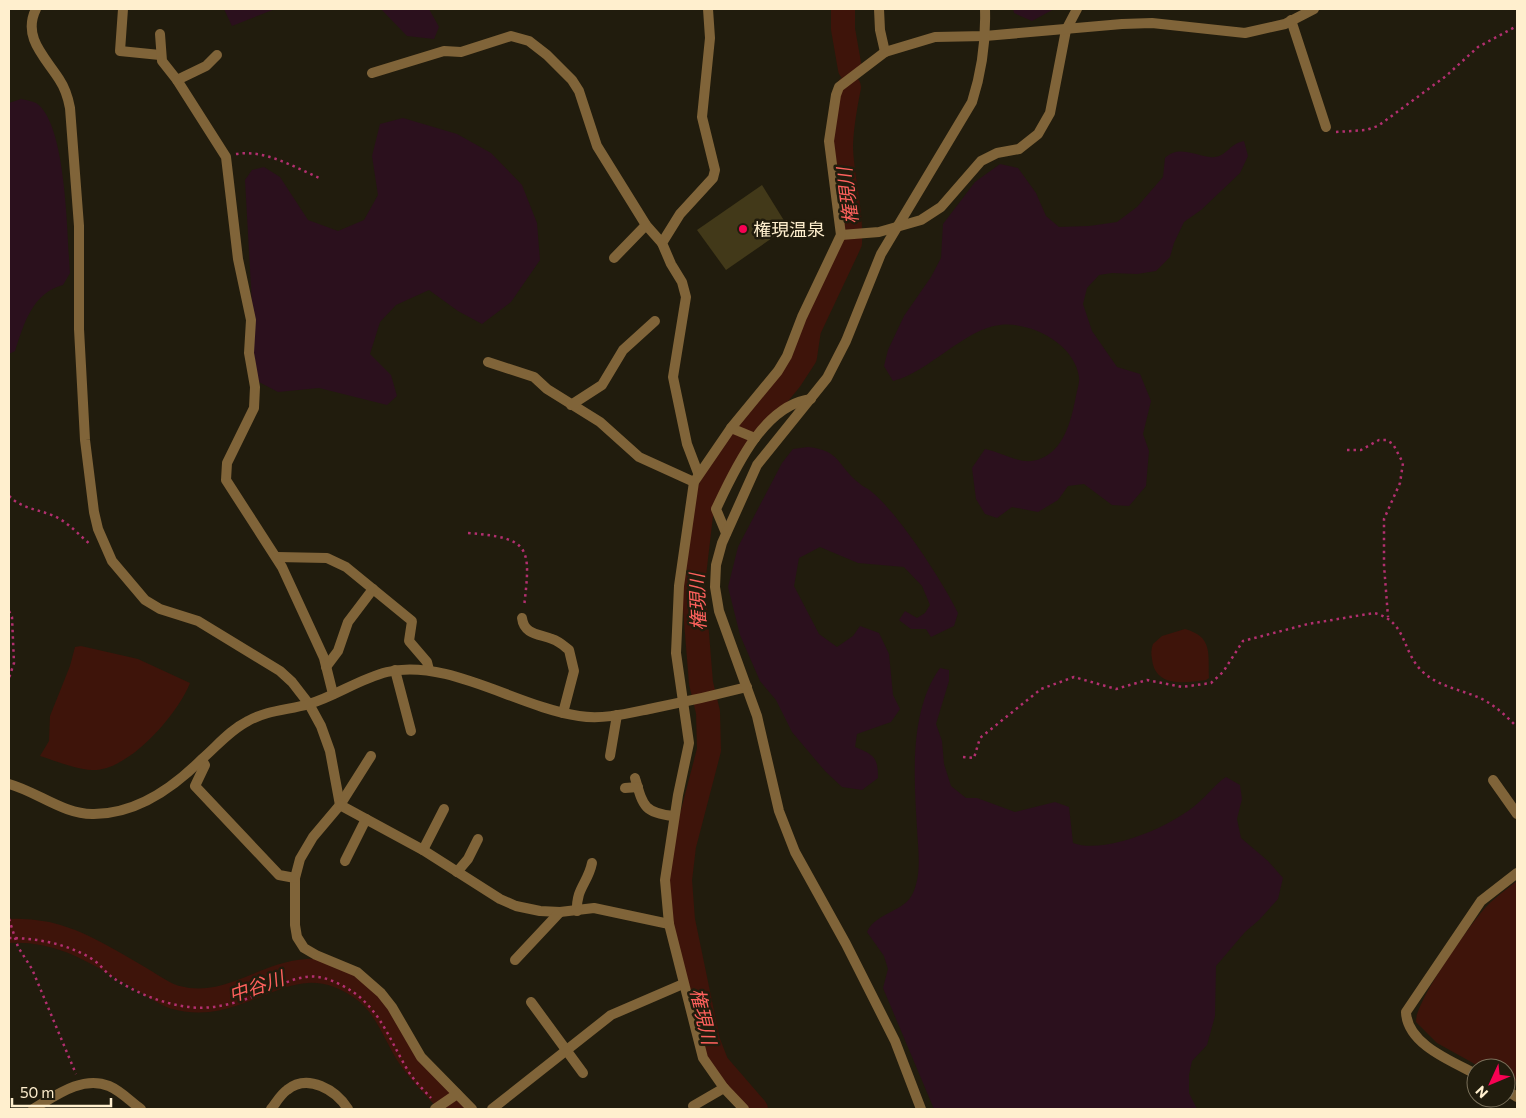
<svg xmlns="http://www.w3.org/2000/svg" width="1526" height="1118" font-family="Commissioner,'Noto Sans JP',sans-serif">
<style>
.green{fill:#2b101d}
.water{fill:#3e140a}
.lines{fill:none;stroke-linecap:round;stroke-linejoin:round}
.river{stroke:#3e140a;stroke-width:24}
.building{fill:#423919}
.path{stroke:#b22f6f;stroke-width:2.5;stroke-dasharray:2.5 4;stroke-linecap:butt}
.minor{stroke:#806439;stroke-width:10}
.tertiary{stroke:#806439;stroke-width:10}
.poi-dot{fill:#f70253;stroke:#211c0d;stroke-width:2}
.labels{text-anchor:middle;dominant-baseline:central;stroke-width:5;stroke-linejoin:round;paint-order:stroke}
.poi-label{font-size:18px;fill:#ffefce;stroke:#211c0d;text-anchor:start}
.water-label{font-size:19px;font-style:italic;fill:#fe615d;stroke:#211c0d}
</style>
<rect width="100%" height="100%" fill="#211c0d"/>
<!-- green -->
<g class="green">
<polygon points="224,9 275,9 232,26"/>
<polygon points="381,9 429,9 439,27 434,39 407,36"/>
<polygon points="1013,9 1054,9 1032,21 1014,13"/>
<path d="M21 99C26 100 32 101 36 103 67 123 67 237 70 273L63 285C32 293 24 324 15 351L9 354V103Z"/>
<polygon points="403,118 457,134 491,153 522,185 537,223 540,260 511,302 482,324 458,311 429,290 396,305 380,322 370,354 391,375 397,396 387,405 319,388 278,392 259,382 250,361 253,323 245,180 252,170 264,167 280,177 308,220 338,231 364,220 378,195 372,156 380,124"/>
<path d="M1244 141 1248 156 1240 173 1201 210 1184 222 1174 243 1170 257 1156 271 1137 274 1112 273 1099 275 1087 288 1083 304 1092 331 1117 367 1140 374 1151 401 1143 434 1149 451 1146 486 1129 506 1112 505 1084 484 1068 486 1058 500 1038 512 1012 507 997 518 985 514 976 499 972 468 985 449C1001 452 1020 465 1037 460 1064 452 1071 421 1076 396 1077 390 1080 382 1079 377 1075 344 1031 321 1000 325 966 328 929 372 893 381L884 366 888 350 904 316 931 277 941 258 943 224 975 182 1000 164 1018 168 1036 193 1046 216 1059 227 1089 226 1117 222 1137 207 1163 177 1165 158C1178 145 1194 155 1210 157 1226 159 1228 144 1244 141Z"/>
<path d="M808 447C842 451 836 465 859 483 862 486 865 487 868 489 896 509 943 582 958 613L954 626 931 637 926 629H911L899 620 905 611 917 618 925 613 930 605 922 586 904 567 858 563 820 547 799 558 794 586 819 634 837 647 853 636 860 626 879 633 889 654 893 695 900 709 891 722 857 734 855 747C874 755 878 757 878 778L862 790 842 787 825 771 792 732 776 700 760 681 740 635 728 587 738 547 782 463 793 449Z"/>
<path d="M940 668 949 670V681L936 724 942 741 944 764 951 786 966 798H977L1015 812 1055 802 1069 807 1073 843C1106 855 1173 826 1198 803 1208 795 1215 784 1226 777L1240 785 1242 799 1237 819 1241 838 1268 861 1283 878 1278 899 1259 920 1245 932 1216 966 1215 1016 1207 1045 1192 1061 1189 1075V1093L1197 1109H934L883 988 888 969 884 956 867 932C876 912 905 912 913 893 922 873 918 850 917 828 914 778 909 711 940 668Z"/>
</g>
<!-- water -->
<g class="water">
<path d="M1185 629C1213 637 1208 653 1209 678L1206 680C1186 683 1155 688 1152 659 1151 654 1151 649 1153 644L1162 636Z"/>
<path d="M81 646 138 659 190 683C178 714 128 772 92 770 75 769 56 761 40 756L49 741 50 716 70 666 75 647Z"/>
<path d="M1517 881V1080L1511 1084 1506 1082V1068H1482L1437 1043 1416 1022C1415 1002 1469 926 1485 908 1494 898 1507 889 1517 881Z"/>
</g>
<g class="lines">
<!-- river -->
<g class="river">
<polyline points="843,9 843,29 850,69"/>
<path d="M9 931C60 928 95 952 138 977 149 983 162 993 174 997 247 1018 289 935 364 990 385 1005 395 1034 408 1055 421 1075 439 1092 455 1109"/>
<path d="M756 1109 717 1064 708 1041 683 920 680 880 684 846 709 750 708 712 701 683 693 584 701 515 705 498 734 444 747 425 772 402 790 380 805 357 809 330 850 243C852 211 842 180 841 148 841 127 845 107 849 87"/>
</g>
</g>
<!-- building -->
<polygon class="building" points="762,185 788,227 726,270 697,230"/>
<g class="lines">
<!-- path -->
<g class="path">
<polyline points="1336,132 1366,130 1378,126 1446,76 1478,47 1517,26"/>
<path d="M236 154C266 149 295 168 322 179"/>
<polyline points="1347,450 1361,450 1379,440 1386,440 1393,444 1403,463 1400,483 1384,519 1384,565 1388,617"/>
<path d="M9 496C22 509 38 509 54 516 68 522 80 536 91 545"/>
<path d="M468 533C531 538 531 547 524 607"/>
<polyline points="9,611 12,617 14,663 9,678"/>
<path d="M963 757 974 758 980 738 1041 689 1074 677 1116 689 1147 680 1182 687 1211 683 1223 672 1243 641 1308 624 1374 613C1408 621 1401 653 1424 673 1440 687 1462 690 1480 698 1495 705 1506 716 1517 727"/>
<polyline points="9,919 18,947 32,969 76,1074"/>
<path d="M9 938C37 938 68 944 92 959 100 964 105 972 112 977 133 992 163 1004 189 1007 209 1010 233 1004 252 997 269 991 286 980 305 977 317 975 330 979 341 985 378 1003 388 1037 407 1069 413 1080 423 1089 431 1098"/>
</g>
<!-- minor -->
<g class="minor">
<path d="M36 9C22 37 45 57 59 79 65 88 68 97 70 108L79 226V329L85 440 94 512 98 529 112 561 145 600 160 609 198 621 280 671 292 682 309 704 321 726 330 751 340 805"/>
<polyline points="123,9 120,51 160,55"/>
<polyline points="879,9 880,30 885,52"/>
<polyline points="1291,20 1326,127"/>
<polyline points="160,34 162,61 177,80 226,157 238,259 251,320 249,353 255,387 254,408 227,463 226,480 282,567 324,658 333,694"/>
<polyline points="372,73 444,51 461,52 511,36 529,41 547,55 572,80 579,91 597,146 646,225 662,243"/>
<polyline points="177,80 206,66 217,55"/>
<polyline points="841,235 879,232 921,220 941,207 981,161 997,153 1019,149 1038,134 1050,113 1066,30 1077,9"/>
<polyline points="614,258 646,225"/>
<polyline points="488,362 534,377 547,389 600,422 639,457 694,482"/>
<polyline points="571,405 602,385 623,350 655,321"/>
<polyline points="731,428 755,438"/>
<polyline points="698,473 687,444 673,377 686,297 682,282 671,264 662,243 680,214 713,178 715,170 702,117 710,38 708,9"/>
<path d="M726 533 716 509C734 471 763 405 811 399"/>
<polyline points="277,557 327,558 346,567 412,621 409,641 427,662 429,670"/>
<path d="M522 618C524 635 540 634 552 639 559 641 564 646 569 650L574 671 563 713"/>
<polyline points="326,667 338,651 348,622 373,589"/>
<polyline points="395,670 411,731"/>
<polyline points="371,756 340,805 313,837 300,859 295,878 295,925 297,937 304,948 316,955 357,972 381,993 392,1007 421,1057 472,1109"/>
<polyline points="610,756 617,715"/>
<polyline points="202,760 205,765 195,786 279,875 295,878"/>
<path d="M635 778C643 806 644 813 674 816"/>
<polyline points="1493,780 1517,814"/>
<path d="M9 784C38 792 64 815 94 814 136 814 174 787 202 759 217 746 230 730 248 721 267 710 289 710 309 704 336 696 359 679 387 672 448 658 517 707 579 716 604 720 629 713 654 708 685 702 716 695 747 687"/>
<polyline points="625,788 638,787"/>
<polyline points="340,805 423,850 500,899 516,906 540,911 560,912 594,908 669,924"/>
<polyline points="423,850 444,809"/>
<polyline points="345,861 366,819"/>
<polyline points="457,872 468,859 478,839"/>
<path d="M577 911C576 888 588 883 592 863"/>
<polyline points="515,960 560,912"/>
<polyline points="531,1002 583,1073"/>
<path d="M1476 1074C1451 1061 1407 1044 1406 1012L1481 901 1517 873"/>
<polyline points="1506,1090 1517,1097"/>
<polyline points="693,1106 724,1088"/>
<path d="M33 1109C55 1096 82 1075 109 1086 121 1091 131 1102 141 1109"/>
<path d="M271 1109C276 1103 280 1095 287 1090 308 1073 336 1090 348 1109"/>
<polyline points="435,1109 457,1094"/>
<polyline points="492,1109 611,1015 683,984"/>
<polyline points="744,1109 724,1088 703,1058 669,924 665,880 678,795 689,743 676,653 679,586 694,482 731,428 778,371 787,356 802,317 841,235 829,141 836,95 839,87 885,52 935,37 985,36 1122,24 1152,23 1245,33 1285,24 1314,9"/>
</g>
<!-- tertiary -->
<path class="tertiary" d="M921 1109 895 1041 846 944 795 852 779 811 757 716 719 611 715 587 716 565 722 543 757 465 827 378 846 341 881 254 972 102C982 71 986 41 985 9"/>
</g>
<!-- markers -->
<circle class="poi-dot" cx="743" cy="229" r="5"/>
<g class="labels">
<!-- poi labels -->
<g class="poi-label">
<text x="753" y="229">権現温泉</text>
</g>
<!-- water labels -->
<g class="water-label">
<text transform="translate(847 196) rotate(-97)">権現川</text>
<text transform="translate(697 602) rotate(-92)">権現川</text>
<text transform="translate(256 986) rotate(-19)">中谷川</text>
<text transform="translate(704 1016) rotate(77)">権現川</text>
</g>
</g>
<!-- border -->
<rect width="1526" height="1118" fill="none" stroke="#ffefce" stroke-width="20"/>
<!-- north arrow -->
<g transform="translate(1491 1083) rotate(226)"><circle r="24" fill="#211c0d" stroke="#7a705a"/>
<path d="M0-4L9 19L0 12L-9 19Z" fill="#f70253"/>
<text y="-8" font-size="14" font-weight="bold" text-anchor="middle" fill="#ffefce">N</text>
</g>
<!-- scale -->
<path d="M12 1098v8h99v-8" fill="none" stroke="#ffefce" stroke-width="2.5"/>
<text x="20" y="1098" font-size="15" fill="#ffefce" stroke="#211c0d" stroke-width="4" paint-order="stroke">50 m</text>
</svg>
